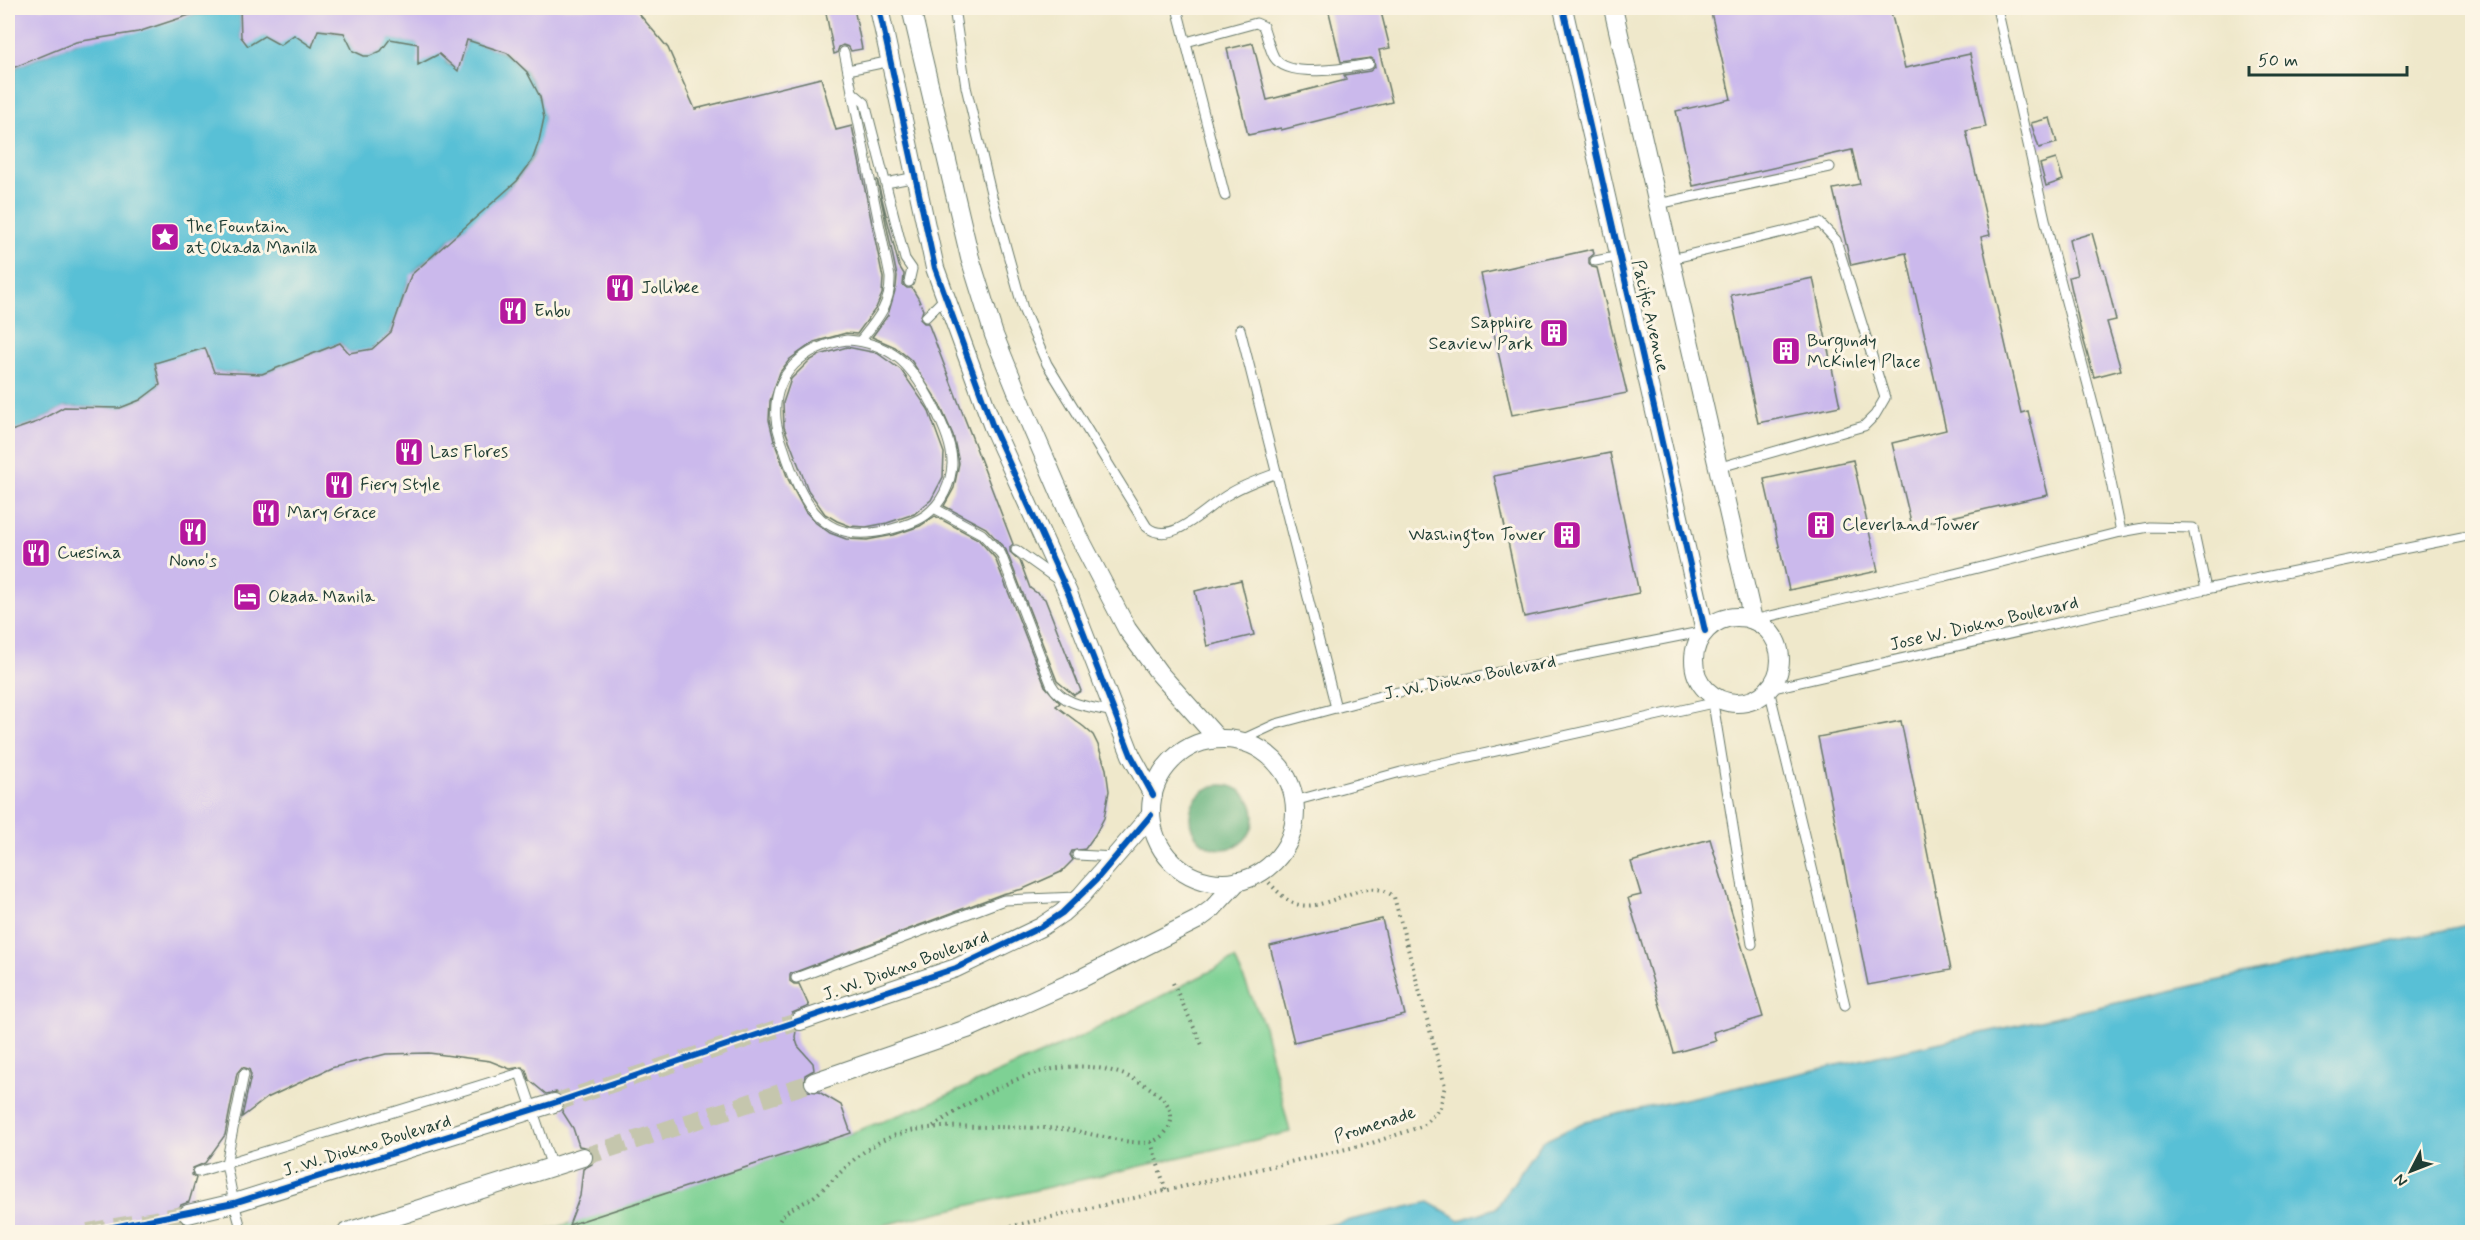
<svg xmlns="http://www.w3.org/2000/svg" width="2480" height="1240" font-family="Mynerve,sans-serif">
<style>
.green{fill:#7ed194;stroke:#4e8764;stroke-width:1.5}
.forest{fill:#66b37e;stroke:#427859;stroke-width:1.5}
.water{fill:#59c0d6;stroke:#3c7e85;stroke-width:1.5}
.building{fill:#cbb9ec}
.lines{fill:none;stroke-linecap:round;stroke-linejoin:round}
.street-tunnel{stroke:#c5c6ad;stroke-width:18;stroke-dasharray:18 9;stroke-linecap:butt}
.lane-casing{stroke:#687969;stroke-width:11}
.street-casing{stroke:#687969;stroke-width:20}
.path{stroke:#687969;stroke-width:4;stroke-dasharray:1.5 4.5;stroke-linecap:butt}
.lane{stroke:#fff;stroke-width:9}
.street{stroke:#fff;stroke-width:18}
.cycleway-casing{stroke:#fcf5e5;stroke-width:10}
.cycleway{stroke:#0057b8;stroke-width:6}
.labels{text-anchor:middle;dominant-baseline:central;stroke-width:6;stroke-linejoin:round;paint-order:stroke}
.poi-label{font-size:18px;fill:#1f3d34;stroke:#fcf5e5;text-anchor:start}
.street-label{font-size:18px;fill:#1f3d34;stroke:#fcf5e5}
</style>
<rect width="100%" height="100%" fill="#fcf5e5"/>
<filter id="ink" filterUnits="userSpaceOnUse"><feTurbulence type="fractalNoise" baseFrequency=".0167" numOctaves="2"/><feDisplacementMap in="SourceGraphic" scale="12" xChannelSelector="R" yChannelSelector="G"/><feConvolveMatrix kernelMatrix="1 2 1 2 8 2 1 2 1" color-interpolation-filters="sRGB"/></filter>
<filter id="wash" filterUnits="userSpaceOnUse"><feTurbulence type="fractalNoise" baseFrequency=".008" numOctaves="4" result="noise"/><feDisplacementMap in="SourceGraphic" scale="24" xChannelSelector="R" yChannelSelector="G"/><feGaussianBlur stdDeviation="1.35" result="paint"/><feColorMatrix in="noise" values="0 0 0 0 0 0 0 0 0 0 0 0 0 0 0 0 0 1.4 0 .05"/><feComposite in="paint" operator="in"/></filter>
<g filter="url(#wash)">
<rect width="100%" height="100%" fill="#efe8cb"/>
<!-- green -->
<polygon class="green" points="1235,959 1263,1023 1290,1132 853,1232 542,1232 851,1133 923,1106 1080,1037"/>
<!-- forest -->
<circle class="forest" cx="1222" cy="817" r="32"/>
<!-- water -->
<g class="water">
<path d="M240 10 241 37 248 44 258 32 279 44 287 29 312 42 316 30 347 34 350 46C363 62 381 57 388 38L420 44 419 58 424 60 430 59 434 48 447 51 446 63 453 67 460 63 467 40C504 52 519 55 537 91 573 162 459 226 418 268 396 291 404 333 372 349 365 352 356 352 349 353L340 343 262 374 214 372 155 363 160 385 140 400 120 408 64 407 37 422 12 431 8 430V98L12 90 16 67 76 42 190 15Z"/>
<polygon points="2472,924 2472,1232 1298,1232 1429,1202 1460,1220 1496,1208 1542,1142 1586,1121"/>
</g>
<g id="blocks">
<!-- building -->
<g class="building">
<polygon points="8,8 202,8 202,11 138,32 76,42 8,70"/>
<polygon points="240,8 634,8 668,48 695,109 821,78 836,130 852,126 883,278 882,294 876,308 857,334 846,333 814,342 790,359 780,372 770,401 769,420 774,441 788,479 805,511 816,523 830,533 846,539 867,540 894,535 920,526 935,516 978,539 995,558 1045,686 1060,703 1056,706 1084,727 1093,735 1098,745 1106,769 1109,791 1104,818 1095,835 1085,849 1072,851 1070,855 1073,860 1061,872 1023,889 1002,894 790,974 790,981 794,984 799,984 809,1006 792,1013 789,1019 790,1025 796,1031 795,1037 798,1046 813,1063 814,1070 805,1075 804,1086 807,1091 819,1092 841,1105 851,1133 569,1225 580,1196 583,1169 592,1164 594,1154 590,1148 579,1146 573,1128 562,1111 565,1105 562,1095 556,1092 546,1094 529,1080 526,1070 522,1067 510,1069 490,1061 429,1053 386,1054 331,1068 267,1098 242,1117 251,1075 249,1069 242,1067 237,1073 225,1135 205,1163 193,1168 192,1175 196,1178 189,1202 181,1205 177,1210 177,1217 180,1222 188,1225 189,1233 8,1233 8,432 37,422 64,407 120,408 140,400 160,385 155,363 205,348 214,372 262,374 340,343 349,353 372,349 391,332 411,275 517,181 532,161 539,141 544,118 540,97 527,72 507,53 467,40 458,71 439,54 418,65 418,44 390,39 381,51 370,56 364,56 353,51 344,33 318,30 312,47 294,35 280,45 264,36 248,46 241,37"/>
<polygon points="825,8 854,8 862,49 851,51 849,47 843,45 839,47 837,53 834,54"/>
<polygon points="1328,8 1380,8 1390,48 1379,50 1392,102 1281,130 1281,128 1248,135 1227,49 1253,43 1267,100 1346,80 1344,75 1370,71 1375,67 1374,60 1371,58 1341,62"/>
<polygon points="1710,8 1890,8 1905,68 1970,54 1986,127 1966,131 1990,235 1981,237 2021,413 2028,411 2048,495 1912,526 1892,443 1946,430 1906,253 1851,265 1833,189 1860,184 1852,150 1693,186 1676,111 1731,99"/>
<polygon points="2050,118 2057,143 2039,148 2031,123"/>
<polygon points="2056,159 2063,180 2046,186 2040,164"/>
<polygon points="877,179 899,266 904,274 903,285 907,288 912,288 918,298 923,310 920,319 924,323 928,323 1013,544 1010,547 1010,552 1020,561 1030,588 1045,599 1081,691 1074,695 1057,681 1006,550 986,528 944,506 954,488 959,463 953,435 939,403 911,360 895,347 872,337 888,315 896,287 897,276"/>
<polygon points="2092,233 2102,269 2104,269 2116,320 2107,322 2121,370 2094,377 2080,327 2069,277 2077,275 2069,240"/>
<polygon points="1593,249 1594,254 1589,258 1589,263 1592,267 1597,268 1627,393 1512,415 1481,274"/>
<polygon points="1813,278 1840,406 1758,423 1731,295"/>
<polygon points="847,347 877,353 901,370 928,409 944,453 943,477 931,500 914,514 887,523 866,527 850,526 837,521 825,514 808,490 784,427 783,403 791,379 809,361 820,355"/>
<polygon points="1610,453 1639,593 1524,617 1494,476"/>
<polygon points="1853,460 1878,571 1789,590 1764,479"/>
<polygon points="1241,580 1254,635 1207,646 1195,591"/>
<polygon points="1901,721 1951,970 1868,985 1818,737"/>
<polygon points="1710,839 1763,1017 1713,1032 1716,1041 1674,1053 1628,898 1641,895 1631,862"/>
<polygon points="1382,919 1405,1015 1294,1042 1270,946"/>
</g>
</g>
</g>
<g filter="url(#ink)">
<use href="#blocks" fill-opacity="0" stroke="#687969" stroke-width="1.5"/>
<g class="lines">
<!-- street-tunnel -->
<g class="street-tunnel">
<polyline points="554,1103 800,1021"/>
<polyline points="583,1157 814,1082"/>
<polyline points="88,1232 188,1214"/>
</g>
<!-- lane casing -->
<g class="lane-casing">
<g id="lane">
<path d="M954 8 966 87 991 193 1023 309 1047 364 1147 527C1172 548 1208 505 1229 494 1243 485 1261 479 1277 473"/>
<polyline points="1177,8 1225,196"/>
<polyline points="1997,8 2050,241 2103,442 2121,532"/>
<path d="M1186 42 1256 23 1263 26C1267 36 1269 48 1274 57 1288 80 1348 68 1369 64"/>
<path d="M844 52 890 277C891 305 877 320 860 341"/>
<polyline points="848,70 891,61"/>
<polyline points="852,92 865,103 905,259 912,269 909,282"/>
<polyline points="886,183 916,177"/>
<polyline points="1658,204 1830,167"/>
<polyline points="1671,259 1820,223 1836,240 1885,398 1875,415 1864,426 1717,468"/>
<polyline points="1595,261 1621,256"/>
<polyline points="926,317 946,297"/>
<polyline points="1240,329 1336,708"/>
<path d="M847 340C866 341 882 346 897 357 920 374 953 436 952 464 951 484 942 503 926 515 915 523 900 527 888 530 826 545 805 509 787 458 783 445 777 432 776 419 772 373 805 346 847 340Z"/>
<path d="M934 508 982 534 1001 554 1051 684C1063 706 1092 707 1114 712"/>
<polyline points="1016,550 1058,580"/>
<polyline points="1753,620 1946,576 2121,532 2149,527 2193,528 2206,589"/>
<polyline points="1713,703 1752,944"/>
<polyline points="1239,741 1276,724 1384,695 1705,631"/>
<polyline points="1294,801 1401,772 1722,701"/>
<polyline points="1077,855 1115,857"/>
<polyline points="796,978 1004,900 1077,897"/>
<polyline points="1845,1005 1769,689 2206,589 2472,535"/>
<polyline points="198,1172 520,1073 552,1167"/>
<polyline points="242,1232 234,1203 226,1164 244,1074"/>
</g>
</g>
<!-- street casing -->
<g class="street-casing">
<g id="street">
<polyline points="879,8 935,268 993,427 1068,593 1131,755 1153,795"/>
<polyline points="911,8 970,258 994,335 1026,414 1078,535 1127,629 1159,673 1218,739"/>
<polyline points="1563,8 1705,631"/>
<polyline points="1613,8 1753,620"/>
<circle cx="1737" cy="660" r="43"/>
<circle cx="1223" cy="811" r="72"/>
<polyline points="800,1021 956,968 1041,927 1062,913 1081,896 1151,815"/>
<polyline points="814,1082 967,1029 1082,978 1197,920 1212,909 1238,881"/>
<polyline points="188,1214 234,1203 554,1103"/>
<polyline points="347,1232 583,1157"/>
</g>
</g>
<!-- path -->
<g class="path">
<polyline points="1173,983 1203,1047"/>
<polyline points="1151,1142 1166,1191"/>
<path d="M777 1232C778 1207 800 1208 816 1195 846 1170 859 1147 899 1134 931 1124 965 1127 998 1127 1022 1128 1047 1127 1071 1130 1089 1133 1135 1146 1151 1142 1161 1139 1171 1129 1171 1119 1172 1103 1158 1093 1145 1085 1070 1041 996 1084 932 1127"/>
<path d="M987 1232 1372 1143 1423 1126 1440 1108 1445 1086 1394 897C1365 870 1324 919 1291 902 1279 895 1269 882 1260 873"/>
</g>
<!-- lane -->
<use href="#lane" class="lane"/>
<!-- street -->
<use href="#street" class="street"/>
<!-- cycleway casing -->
<g class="cycleway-casing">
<g id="cycleway">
<polyline points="879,8 935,268 993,427 1068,593 1131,755 1153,795"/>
<polyline points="1563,8 1705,631"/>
<polyline points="88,1232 234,1203 554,1103 956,968 1041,927 1062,913 1096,880 1151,815"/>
</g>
</g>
<!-- cycleway -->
<use href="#cycleway" class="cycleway"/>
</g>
</g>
<!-- icons -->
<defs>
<g id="sight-square" transform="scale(1.5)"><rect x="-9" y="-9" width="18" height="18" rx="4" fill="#b5179e" stroke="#fcf5e5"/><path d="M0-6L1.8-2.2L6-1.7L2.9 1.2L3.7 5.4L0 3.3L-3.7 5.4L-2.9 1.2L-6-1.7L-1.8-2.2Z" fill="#fff"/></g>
<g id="restaurant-square" transform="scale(1.5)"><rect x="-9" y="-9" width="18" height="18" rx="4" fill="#b5179e" stroke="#fcf5e5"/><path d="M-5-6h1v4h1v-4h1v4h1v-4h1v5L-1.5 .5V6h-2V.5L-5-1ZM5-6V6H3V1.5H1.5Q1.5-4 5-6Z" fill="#fff"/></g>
<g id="building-square" transform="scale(1.5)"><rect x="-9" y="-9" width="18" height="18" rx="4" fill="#b5179e" stroke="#fcf5e5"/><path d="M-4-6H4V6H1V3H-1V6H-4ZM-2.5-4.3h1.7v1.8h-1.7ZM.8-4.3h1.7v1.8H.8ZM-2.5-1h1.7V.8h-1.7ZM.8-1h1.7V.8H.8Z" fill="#fff"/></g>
<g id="hotel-square" transform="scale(1.5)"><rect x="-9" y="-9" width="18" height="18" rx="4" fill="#b5179e" stroke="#fcf5e5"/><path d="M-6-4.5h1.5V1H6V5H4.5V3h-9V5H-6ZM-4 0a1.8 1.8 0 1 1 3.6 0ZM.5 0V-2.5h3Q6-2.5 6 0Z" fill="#fff"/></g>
</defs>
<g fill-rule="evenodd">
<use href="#sight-square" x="165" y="237"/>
<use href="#restaurant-square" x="620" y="288"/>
<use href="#restaurant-square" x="513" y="311"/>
<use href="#building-square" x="1554" y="333"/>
<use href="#building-square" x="1786" y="351"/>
<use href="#restaurant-square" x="409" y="452"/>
<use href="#restaurant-square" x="339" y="485"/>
<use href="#restaurant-square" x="266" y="513"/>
<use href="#building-square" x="1821" y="525"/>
<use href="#restaurant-square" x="193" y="532"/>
<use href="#building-square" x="1567" y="535"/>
<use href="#restaurant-square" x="36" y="553"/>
<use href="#hotel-square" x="247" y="597"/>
</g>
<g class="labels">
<!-- poi labels -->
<g class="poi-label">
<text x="186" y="227">The Fountain<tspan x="186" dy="21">at Okada Manila</tspan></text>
<text x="641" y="288">Jollibee</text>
<text x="534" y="311">Enbu</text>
<text x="1533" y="323" text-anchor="end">Sapphire<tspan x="1533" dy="21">Seaview Park</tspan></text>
<text x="1807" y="341">Burgundy<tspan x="1807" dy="21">McKinley Place</tspan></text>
<text x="430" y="452">Las Flores</text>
<text x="360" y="485">Fiery Style</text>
<text x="287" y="513">Mary Grace</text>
<text x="1842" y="525">Cleverland Tower</text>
<text x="1546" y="535" text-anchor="end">Washington Tower</text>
<text x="57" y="553">Cuesina</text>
<text x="193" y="561" text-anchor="middle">Nono's</text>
<text x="268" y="597">Okada Manila</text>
</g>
<!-- street labels -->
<g class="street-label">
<text transform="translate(1650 316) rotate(77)">Pacific Avenue</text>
<text transform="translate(1984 624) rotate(-13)">Jose W. Diokno Boulevard</text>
<text transform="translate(1470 678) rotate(-11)">J. W. Diokno Boulevard</text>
<text transform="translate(906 966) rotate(-20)">J. W. Diokno Boulevard</text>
<text transform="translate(1375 1125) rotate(-18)">Promenade</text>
<text transform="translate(367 1146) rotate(-17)">J. W. Diokno Boulevard</text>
</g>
</g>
<!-- margin -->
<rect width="2480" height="1240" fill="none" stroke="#fcf5e5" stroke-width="30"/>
<!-- north arrow -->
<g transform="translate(2411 1171) rotate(228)" stroke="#fcf5e5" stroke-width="4.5" paint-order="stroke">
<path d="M0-4.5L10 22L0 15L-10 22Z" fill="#1f3d34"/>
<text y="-9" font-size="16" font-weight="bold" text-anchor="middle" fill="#1f3d34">N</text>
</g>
<!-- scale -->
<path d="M2249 66v9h158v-9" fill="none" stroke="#1f3d34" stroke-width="3"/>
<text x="2258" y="66" font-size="18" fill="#1f3d34" stroke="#fcf5e5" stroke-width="4.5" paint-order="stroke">50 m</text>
</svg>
